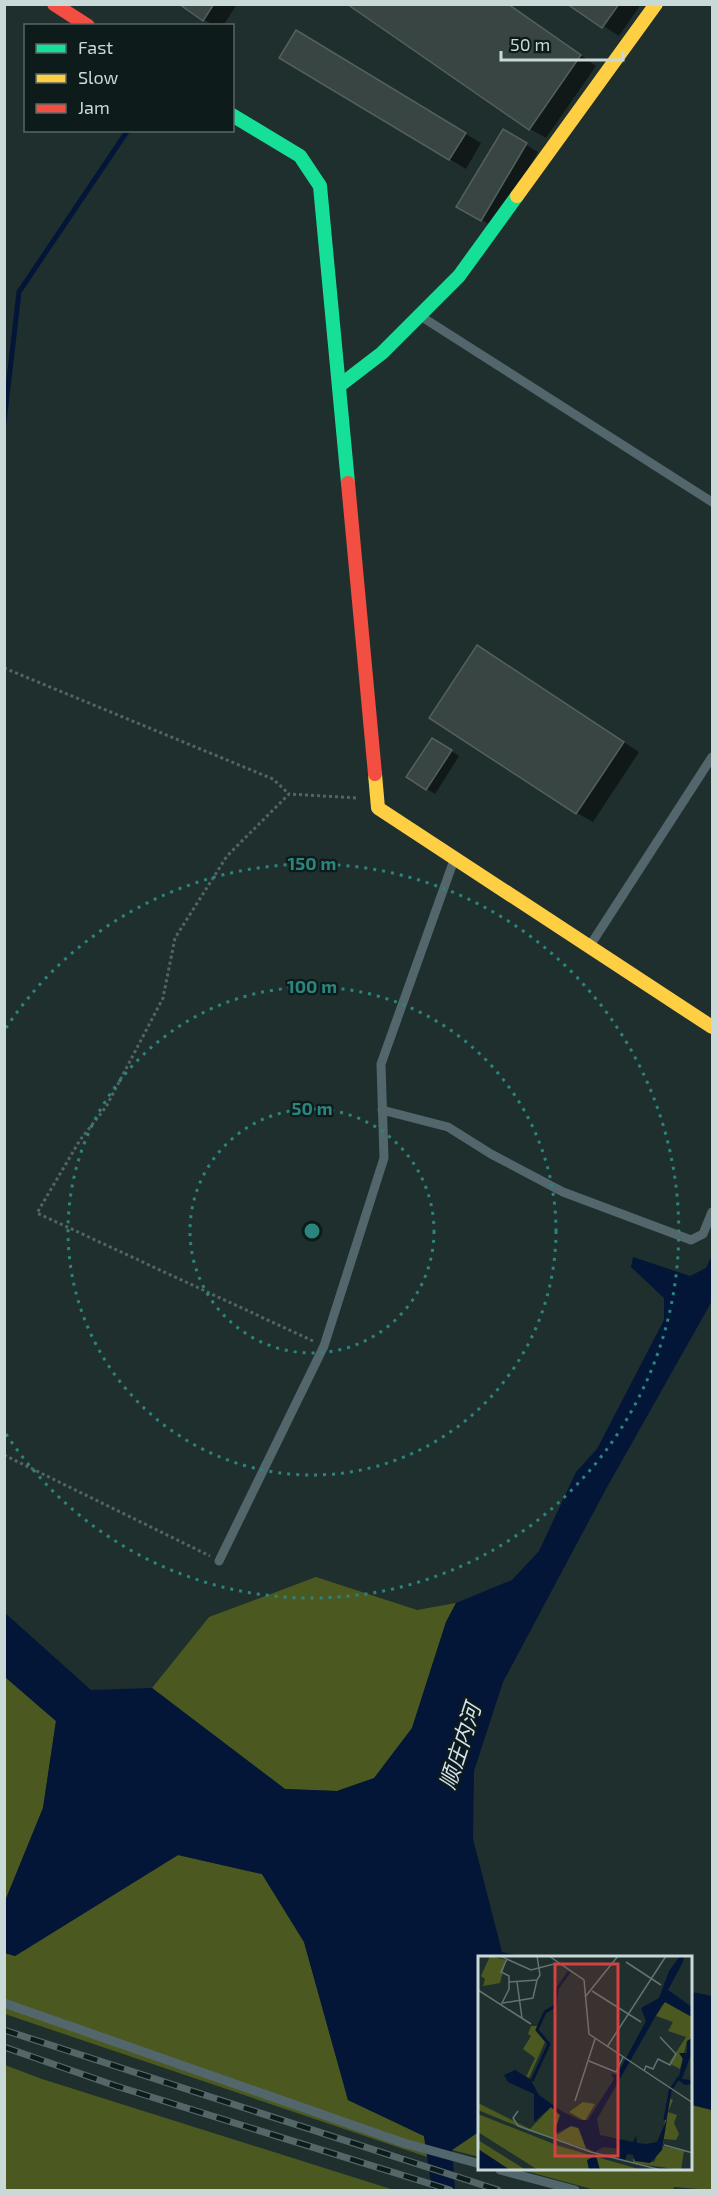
<svg xmlns="http://www.w3.org/2000/svg" width="717" height="2195" font-family="'Exo 2','Noto Sans SC',sans-serif">
<style>
.green{fill:#4b5920}
.water{fill:#031637}
.shadow{fill:#0007}
.lines{fill:none;stroke-linecap:round;stroke-linejoin:round}
.stream{stroke:#031637;stroke-width:5}
.building{fill:#394542;stroke:#53605c;stroke-width:1.5}
.path{stroke:#546466;stroke-width:3;stroke-dasharray:3 3;stroke-linecap:butt}
.lane{stroke:#52666c;stroke-width:9}
.fast{stroke:#16e098;stroke-width:14}
.slow{stroke:#ffcf43;stroke-width:14}
.jam{stroke:#f24e42;stroke-width:14}
.rail-casing{stroke:#556668;stroke-width:7}
.rail{stroke:#0d1b1a;stroke-width:4.5;stroke-dasharray:14;stroke-linecap:butt}
.ring{fill:none;stroke:#2b857e;stroke-width:3;stroke-dasharray:3 6}
.labels{text-anchor:middle;dominant-baseline:central;stroke-width:4.5;stroke-linejoin:round;paint-order:stroke}
.water-label{font-size:22px;font-style:italic;fill:#d4dfef;stroke:#0d1b1a}
.inset-river{fill:none;stroke:#031637;stroke-width:3}
.inset-road{fill:none;stroke:#627372;stroke-width:1.5}
.view{fill:#d44342;fill-opacity:0.15;stroke:#d44342;stroke-width:3}
.inset-edge{fill:none;stroke:#c8d9d7;stroke-width:3}
.centre{fill:#2b857e;stroke:#0d1b1a;stroke-width:3}
.ring-label{font-size:18px;text-anchor:middle;font-weight:bold;fill:#2b857e;stroke:#0d1b1a;stroke-width:4.5;stroke-linejoin:round;paint-order:stroke}
</style>
<rect width="100%" height="100%" fill="#1e2f2e"/>
<!-- green -->
<g class="green">
<polygon points="316,1577 417,1610 456,1603 446,1622 412,1728 375,1778 337,1791 285,1789 152,1688 209,1617"/>
<polygon points="5,1677 56,1721 43,1808 5,1901"/>
<polygon points="178,1855 262,1874 304,1942 348,2100 424,2136 427,2157 5,2014 4,1953 15,1956"/>
<polygon points="5,2065 42,2079 394,2190 5,2190"/>
<polygon points="692,2105 712,2110 712,2190 674,2187 673,2190 595,2190 522,2170 692,2170"/>
<polygon points="480,2131 480,2157 452,2150"/>
</g>
<!-- water -->
<g class="water">
<polygon points="712,1255 712,1301 606,1489 503,1682 474,1771 473,1839 502,1952 530,1958 480,1958 480,2131 452,2150 455,2190 432,2190 424,2136 348,2100 304,1942 262,1874 178,1855 15,1956 5,1953 5,1901 43,1808 56,1721 5,1677 4,1612 91,1690 152,1688 285,1789 337,1791 374,1778 412,1728 446,1622 456,1603 512,1580 539,1551 576,1472 597,1449 664,1320 664,1298 631,1267 633,1257 690,1276 706,1268"/>
<polygon points="692,1992 712,1996 712,2110 692,2105"/>
</g>
<!-- shadow -->
<g class="shadow">
<polygon points="181,4 237,4 223,26 214,26"/>
<polygon points="508,4 596,66 546,138 530,129"/>
<polygon points="570,4 641,4 619,36"/>
<polygon points="313,42 481,143 466,169 281,58"/>
<polygon points="503,131 538,152 494,227 458,206"/>
<polygon points="493,657 639,752 593,822 577,813"/>
<polygon points="441,744 459,756 435,794 408,777"/>
</g>
<g class="lines">
<!-- stream -->
<polyline class="stream" points="4,422 19,292 128,130"/>
</g>
<!-- building -->
<g class="building">
<polygon points="179,4 214,4 203,21"/>
<polygon points="347,4 508,4 581,55 529,130"/>
<polygon points="567,4 619,4 602,28"/>
<polygon points="296,30 466,133 449,160 279,58"/>
<polygon points="503,129 527,143 481,221 456,207"/>
<polygon points="477,645 624,742 576,814 429,718"/>
<polygon points="432,738 452,750 426,790 406,777"/>
</g>
<g class="lines">
<!-- path -->
<g class="path">
<polyline points="4,668 273,779 289,794"/>
<polyline points="313,1341 37,1213 80,1140 106,1107 163,998 175,938 227,856 289,794 358,798"/>
<polyline points="4,1455 210,1556"/>
</g>
<!-- lane -->
<g class="lane">
<polyline points="422,317 712,502"/>
<polyline points="591,944 712,757"/>
<polyline points="382,1110 448,1127 491,1154 563,1192 691,1240 703,1234 712,1212"/>
<polyline points="219,1561 324,1346 384,1158 381,1064 454,860"/>
<polyline points="4,2003 404,2143 480,2164"/>
<polyline points="500,2170 575,2190"/>
</g>
<!-- fast -->
<g class="fast">
<polyline points="232,115 300,156 320,186 348,483"/>
<polyline points="339,386 382,353 459,276 517,196"/>
</g>
<!-- slow -->
<g class="slow">
<polyline points="517,196 656,4"/>
<polyline points="375,774 378,808 712,1027"/>
</g>
<!-- jam -->
<g class="jam">
<polyline points="54,4 88,26"/>
<polyline points="348,483 375,774"/>
</g>
<!-- rail casing -->
<g class="rail-casing">
<g id="rail">
<polyline points="4,2030 498,2190"/>
<polyline points="4,2047 116,2086 450,2190"/>
</g>
</g>
<!-- rail -->
<use href="#rail" class="rail"/>
</g>
<!-- distance rings -->
<g class="ring">
<circle cx="312" cy="1231" r="122"/>
<circle cx="312" cy="1231" r="244"/>
<path d="M6 1028A367 367 0 1 1 6 1434"/>
</g>
<g class="labels">
<!-- water labels -->
<g class="water-label">
<text transform="translate(459 1746) rotate(-72)">顺庄内河</text>
</g>
</g>
<!-- overview -->
<g transform="translate(478 1956)">
<rect width="214" height="214" fill="#1e2f2e"/>
<path d="M12 0 28 4 22 27 5 30 7 23 3 20ZM187 46 214 61V82L209 85 202 113 191 107 208 81 190 75 195 66 178 60ZM53 70H59L67 86 51 122 48 121 57 102 45 93 53 80 50 78ZM190 141 195 144 190 156 199 159 196 167 201 178 198 184 186 183 185 190 206 195 203 214 155 207V203L176 206 184 188ZM105 146 117 148 107 165 91 156ZM0 147 52 173 73 151 82 159 79 179 93 170 100 172 108 192 115 195 51 175 0 154ZM0 158 81 190 164 214H60L0 176ZM0 184 48 214H32L0 193Z" fill="#4b5920"/>
<path d="M202 0H206L205 6 190 34 214 51V61L187 46 184 49 119 163 122 179 155 186 158 180 159 187 168 188 179 186 189 163 184 194 172 207 157 205 155 199 149 198 147 205 136 202 142 193 125 191 117 196 122 214H111L109 204 115 201V195L108 192 101 172 93 170 76 178 82 159 73 151 56 166V138L30 126 26 119 37 114 52 123 61 139 85 156 102 164H110L136 123 133 118 139 119 168 65 163 52 181 42 191 15ZM214 82V96L204 123 214 124V128L207 129 200 124 205 103 201 97H209V85ZM0 193 32 214H0Z" fill="#031637"/>
<path class="inset-river" d="M54 125 71 88 59 74 67 56 77 50 79 33 91 16M187 164 192 135 201 121"/>
<path class="inset-road" d="M22 0 53 14 76 8M71 0 106 24 111 78 215 147M148 6 183 29M31 26 59 24 62 19 59 0M39 26 44 62M0 34 53 68M114 35 163 66M107 41 140 0M25 47 55 42 59 24M23 49 31 33V20L23 16 29 3M129 91 188 0M111 105 138 116 145 101M166 115 168 110 175 113 180 103 192 109 198 98 182 81M97 145 117 83M40 155 35 162 40 170 113 196 183 214M186 189 215 197"/>
<path class="view" d="M77 8H140V200H77Z"/>
<rect width="214" height="214" class="inset-edge"/>
</g>
<circle cx="312" cy="1231" r="9" class="centre"/>
<g class="ring-label">
<text x="312" y="870">150 m</text>
<text x="312" y="993">100 m</text>
<text x="312" y="1115">50 m</text>
</g>
<!-- border -->
<rect width="717" height="2195" fill="none" stroke="#c8d9d7" stroke-width="12"/>
<!-- legend -->
<rect x="24" y="24" width="210" height="108" fill="#0d1b1a" stroke="#586766" stroke-width="1.5"/>
<rect x="36" y="44" width="30" height="9" fill="#16e098" stroke="#586766" stroke-width="1.5"/>
<text x="78" y="54" font-size="18" fill="#c8d9d7">Fast</text>
<rect x="36" y="74" width="30" height="9" fill="#ffcf43" stroke="#586766" stroke-width="1.5"/>
<text x="78" y="84" font-size="18" fill="#c8d9d7">Slow</text>
<rect x="36" y="104" width="30" height="9" fill="#f24e42" stroke="#586766" stroke-width="1.5"/>
<text x="78" y="114" font-size="18" fill="#c8d9d7">Jam</text>
<!-- scale -->
<path d="M501 51v9h122v-9" fill="none" stroke="#c8d9d7" stroke-width="3"/>
<text x="510" y="51" font-size="18" fill="#c8d9d7" stroke="#0d1b1a" stroke-width="4.5" paint-order="stroke">50 m</text>
</svg>
